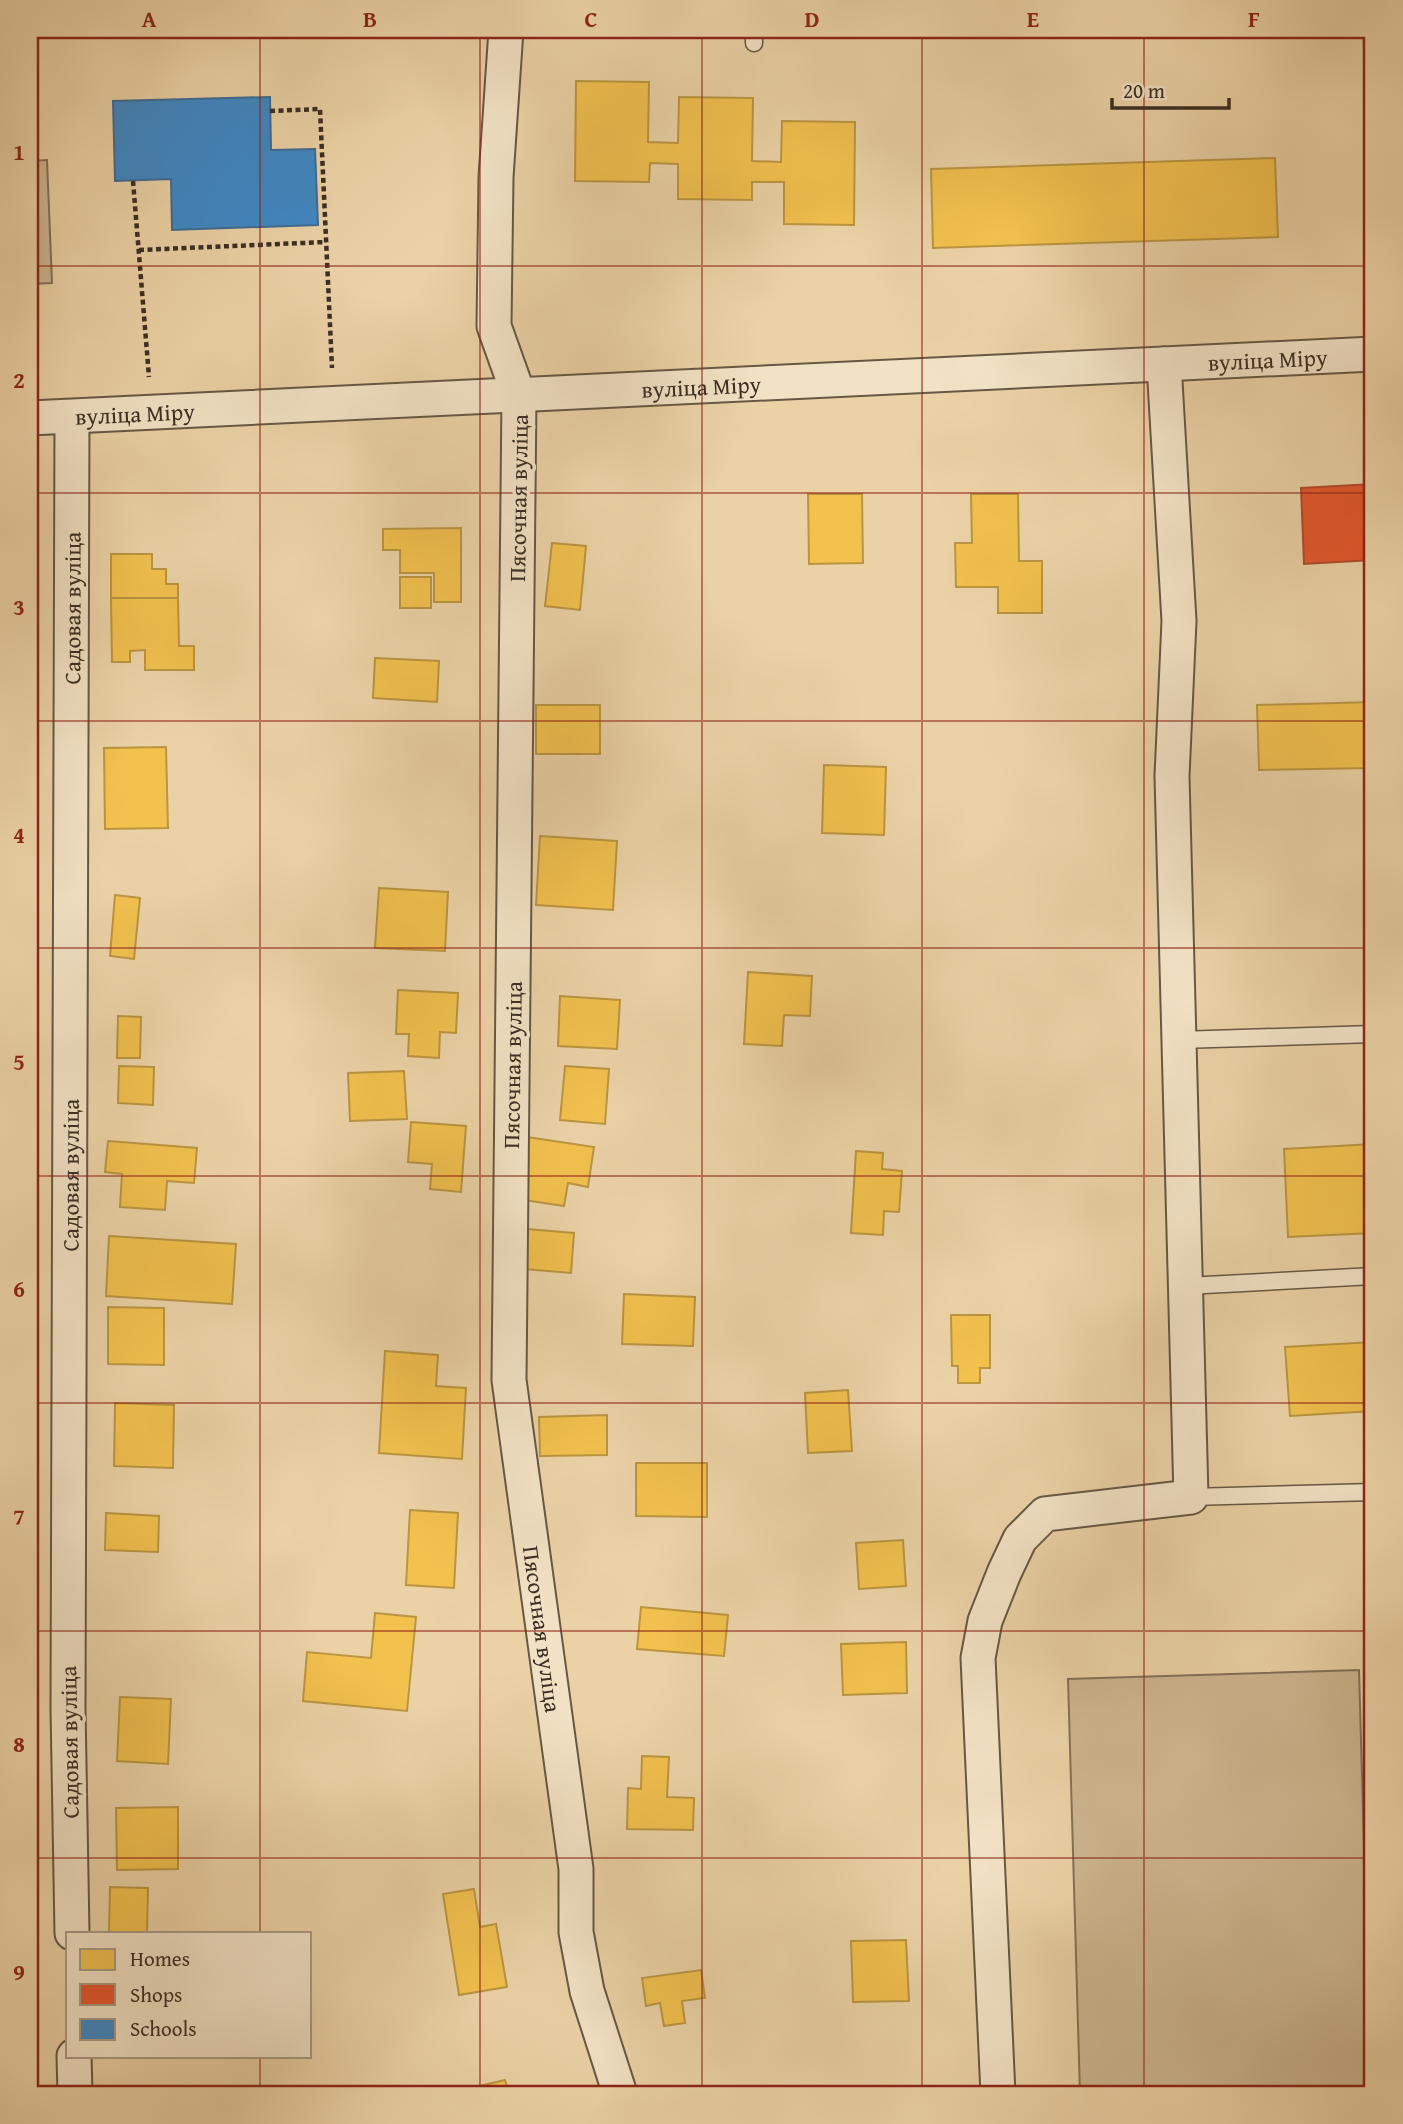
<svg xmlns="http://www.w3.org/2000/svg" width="1403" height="2124" font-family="'Gentium Book Plus',serif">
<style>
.green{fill:#cdb690;stroke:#84725a;stroke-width:2}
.homes{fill:#f2c14e;stroke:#bb9541;stroke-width:2}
.shops{fill:#e4572e;stroke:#b14b2b;stroke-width:2}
.schools{fill:#3f88c5;stroke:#3e6d95;stroke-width:2}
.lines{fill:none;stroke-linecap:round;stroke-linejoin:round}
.lane-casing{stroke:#675844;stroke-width:19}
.street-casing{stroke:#675844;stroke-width:37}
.path{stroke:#3b2f24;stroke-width:4.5;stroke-dasharray:5 3.5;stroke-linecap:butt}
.lane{stroke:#f2e2c5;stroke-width:16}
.street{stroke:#f2e2c5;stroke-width:33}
.grid{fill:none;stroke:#8f2418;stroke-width:2;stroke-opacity:0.55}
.labels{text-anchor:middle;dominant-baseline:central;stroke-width:7;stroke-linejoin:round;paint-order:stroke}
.street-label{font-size:23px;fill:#3b2f24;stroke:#f2e2c5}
.neatline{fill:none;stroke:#8f2418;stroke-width:2.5}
.grid-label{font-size:23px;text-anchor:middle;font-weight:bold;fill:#8f2418}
</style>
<rect width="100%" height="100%" fill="#ebd2a6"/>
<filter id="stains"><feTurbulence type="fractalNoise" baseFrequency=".00286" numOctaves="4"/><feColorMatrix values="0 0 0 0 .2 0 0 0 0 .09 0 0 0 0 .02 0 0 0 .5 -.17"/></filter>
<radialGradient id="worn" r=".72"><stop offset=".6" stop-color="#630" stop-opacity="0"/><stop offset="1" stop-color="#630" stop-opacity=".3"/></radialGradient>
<!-- green -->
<g class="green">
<polygon points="47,160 52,283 30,284 30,161"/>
<polygon points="1359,1670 1371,2091 1242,2094 1080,2094 1068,1679"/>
</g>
<!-- homes -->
<g class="homes">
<polygon points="1363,30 1373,30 1373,207 1371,207"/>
<polygon points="576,81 649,82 648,142 678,143 679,97 753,98 752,161 781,162 782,121 855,122 854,225 784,224 784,182 752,182 752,200 678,199 678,164 650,163 649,182 575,181"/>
<polygon points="1275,158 1278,237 933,248 931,169"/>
<polygon points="808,494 862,494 863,563 809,564"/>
<polygon points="971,494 1018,494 1019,561 1042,561 1042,613 998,613 998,587 956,587 955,543 972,543"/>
<polygon points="461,528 461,602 434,602 434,573 400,573 400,550 383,550 383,529"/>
<polygon points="552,543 586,546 580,610 545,606"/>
<polygon points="111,554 152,554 152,569 166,569 166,584 178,584 178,598 111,598"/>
<rect x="400" y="577" width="31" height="31"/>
<polygon points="111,598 178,598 179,646 194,646 194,670 145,670 145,650 130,651 130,662 112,662"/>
<polygon points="375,658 439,661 437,702 373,698"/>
<polygon points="1373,702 1373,768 1259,770 1257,705"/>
<rect x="536" y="705" width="64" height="49"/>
<polygon points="166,747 168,828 105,829 104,748"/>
<polygon points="824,765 886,767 884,835 822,833"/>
<polygon points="540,836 617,841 613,910 536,905"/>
<polygon points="379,888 448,892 445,951 375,948"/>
<polygon points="115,895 140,898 134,959 110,956"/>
<polygon points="748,972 812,976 810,1016 784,1015 782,1046 744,1044"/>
<polygon points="398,990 458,993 456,1033 440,1032 439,1058 408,1056 409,1034 396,1034"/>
<polygon points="560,996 620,1000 617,1049 558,1046"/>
<polygon points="118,1016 141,1017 140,1058 117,1058"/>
<polygon points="119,1066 154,1067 153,1105 118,1103"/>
<polygon points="565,1066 609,1069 605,1124 560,1120"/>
<polygon points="404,1071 407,1119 350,1121 348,1073"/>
<polygon points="411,1122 466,1126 461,1192 430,1189 432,1164 408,1162"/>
<polygon points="527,1137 594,1147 588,1187 568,1183 564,1206 517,1199"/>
<polygon points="108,1141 197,1148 194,1183 167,1181 165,1210 120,1207 122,1174 105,1172"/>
<polygon points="1373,1144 1373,1233 1288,1237 1284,1149"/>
<polygon points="856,1151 883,1153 882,1169 902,1171 899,1212 884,1211 883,1235 851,1233"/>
<polygon points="527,1229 574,1233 571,1273 523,1269"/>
<polygon points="109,1236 236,1244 232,1304 106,1296"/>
<polygon points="30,1290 36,1291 33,1328 30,1328"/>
<polygon points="624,1294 695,1297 693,1346 622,1344"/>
<polygon points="108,1307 164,1308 164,1365 108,1364"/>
<polygon points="951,1315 990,1315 990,1368 980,1368 980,1383 958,1383 958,1366 952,1366"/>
<polygon points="1373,1342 1373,1411 1290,1416 1285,1347"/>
<polygon points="385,1351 438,1355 436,1386 466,1388 462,1459 379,1453"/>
<polygon points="848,1390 852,1451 808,1453 805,1393"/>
<polygon points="115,1403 174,1405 173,1468 114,1466"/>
<polygon points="607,1415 607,1455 540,1456 539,1417"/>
<polygon points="636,1463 707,1463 707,1517 636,1516"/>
<polygon points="410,1510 458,1513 454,1588 406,1585"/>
<polygon points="106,1513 159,1516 158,1552 105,1550"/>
<polygon points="903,1540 906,1586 859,1589 856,1543"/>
<polygon points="641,1607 728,1615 724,1656 637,1649"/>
<polygon points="375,1613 416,1617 407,1711 303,1701 307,1652 371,1658"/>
<polygon points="30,1641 35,1641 33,1709 30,1709"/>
<polygon points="906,1642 907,1693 843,1695 841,1644"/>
<polygon points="120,1697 171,1699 168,1764 117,1761"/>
<polygon points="30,1750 34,1750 35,1779 30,1779"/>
<polygon points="642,1756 669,1757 667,1797 694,1798 693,1830 627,1829 628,1788 641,1789"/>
<polygon points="178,1807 178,1869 117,1870 116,1808"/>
<polygon points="110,1887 148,1888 147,1933 109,1933"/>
<polygon points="474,1889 480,1927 496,1924 507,1987 459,1995 443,1894"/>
<polygon points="906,1940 909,2001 853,2002 851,1941"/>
<polygon points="701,1970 705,1998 682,2001 685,2023 664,2026 660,2003 646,2006 642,1978"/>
<polygon points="505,2080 509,2094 463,2094 462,2090"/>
</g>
<!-- shops -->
<polygon class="shops" points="1373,484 1373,560 1304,564 1301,488"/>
<!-- schools -->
<polygon class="schools" points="270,97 271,150 315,149 318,225 172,230 171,179 115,181 113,101"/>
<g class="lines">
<!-- lane casing -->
<g class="lane-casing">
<g id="lane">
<polyline points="754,30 754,43"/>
<polyline points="1179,1040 1373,1034"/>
<polyline points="1186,1286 1373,1276"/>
<polyline points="1191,1497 1373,1492"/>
</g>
</g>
<!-- street casing -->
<g class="street-casing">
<g id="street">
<path id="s1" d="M506 30 496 177 494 326 519 396 509 1380 576 1869V1932L587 1991 620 2094"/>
<path id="s2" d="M30 418 1373 354"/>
<path id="s3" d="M72 1933 68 1708 72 417"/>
<polyline points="74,2056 75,2094"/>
<polyline points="998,2094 978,1658 985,1621 1004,1573 1020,1539 1045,1514 1191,1497 1172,776 1179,621 1164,364"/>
</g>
</g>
<!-- path -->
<g class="path">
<polyline points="270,111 320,109 332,368"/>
<polyline points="133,181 149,377"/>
<polyline points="139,250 326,242"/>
</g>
<!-- lane -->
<use href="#lane" class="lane"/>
<!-- street -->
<use href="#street" class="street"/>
</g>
<!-- grid -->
<path class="grid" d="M260 30V1933M480 30V2094M702 30V2094M922 30V2094M1144 30V2094M30 266H1373M30 493H1373M30 721H1373M30 948H1373M30 1176H1373M30 1403H1373M30 1631H1373M30 1858H1373M260 2056V2094"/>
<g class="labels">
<!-- street labels -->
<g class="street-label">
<text stroke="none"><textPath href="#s2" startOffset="1239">вуліца Міру</textPath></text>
<text stroke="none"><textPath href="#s2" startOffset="672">вуліца Міру</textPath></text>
<text stroke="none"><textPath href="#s2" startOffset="105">вуліца Міру</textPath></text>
<text transform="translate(518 498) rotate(-89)">Пясочная вуліца</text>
<text stroke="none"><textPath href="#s3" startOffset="1325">Садовая вуліца</textPath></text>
<text transform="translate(512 1065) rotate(-89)">Пясочная вуліца</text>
<text stroke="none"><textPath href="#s3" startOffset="758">Садовая вуліца</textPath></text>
<text stroke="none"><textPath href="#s1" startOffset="1606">Пясочная вуліца</textPath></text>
<text transform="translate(69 1742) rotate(-91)">Садовая вуліца</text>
</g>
</g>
<!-- margin -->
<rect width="1403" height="2124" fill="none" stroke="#ebd2a6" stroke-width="77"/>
<!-- legend -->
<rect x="66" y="1932" width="245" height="126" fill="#f2e2c5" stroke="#a99a85" stroke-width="2"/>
<rect x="80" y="1949" width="35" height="21" fill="#f2c14e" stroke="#a99a85" stroke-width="2"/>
<text x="130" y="1966" font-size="21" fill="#3b2f24">Homes</text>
<rect x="80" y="1984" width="35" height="21" fill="#e4572e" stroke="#a99a85" stroke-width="2"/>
<text x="130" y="2002" font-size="21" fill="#3b2f24">Shops</text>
<rect x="80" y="2019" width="35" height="21" fill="#3f88c5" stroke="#a99a85" stroke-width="2"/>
<text x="130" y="2036" font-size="21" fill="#3b2f24">Schools</text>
<!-- scale -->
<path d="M1112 98v10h117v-10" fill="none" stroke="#3b2f24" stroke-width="3.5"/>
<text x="1123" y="98" font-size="21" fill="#3b2f24" stroke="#f2e2c5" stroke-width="5" paint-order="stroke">20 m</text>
<rect x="38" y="38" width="1326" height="2048" class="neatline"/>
<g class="grid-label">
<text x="149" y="27">A</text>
<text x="370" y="27">B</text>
<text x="591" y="27">C</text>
<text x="812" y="27">D</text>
<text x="1033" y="27">E</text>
<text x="1254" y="27">F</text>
<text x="19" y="160">1</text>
<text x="19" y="388">2</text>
<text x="19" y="615">3</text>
<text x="19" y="843">4</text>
<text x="19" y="1070">5</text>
<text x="19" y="1297">6</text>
<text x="19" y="1525">7</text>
<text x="19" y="1752">8</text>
<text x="19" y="1980">9</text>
</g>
<rect width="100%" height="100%" filter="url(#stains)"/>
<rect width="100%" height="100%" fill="url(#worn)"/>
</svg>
